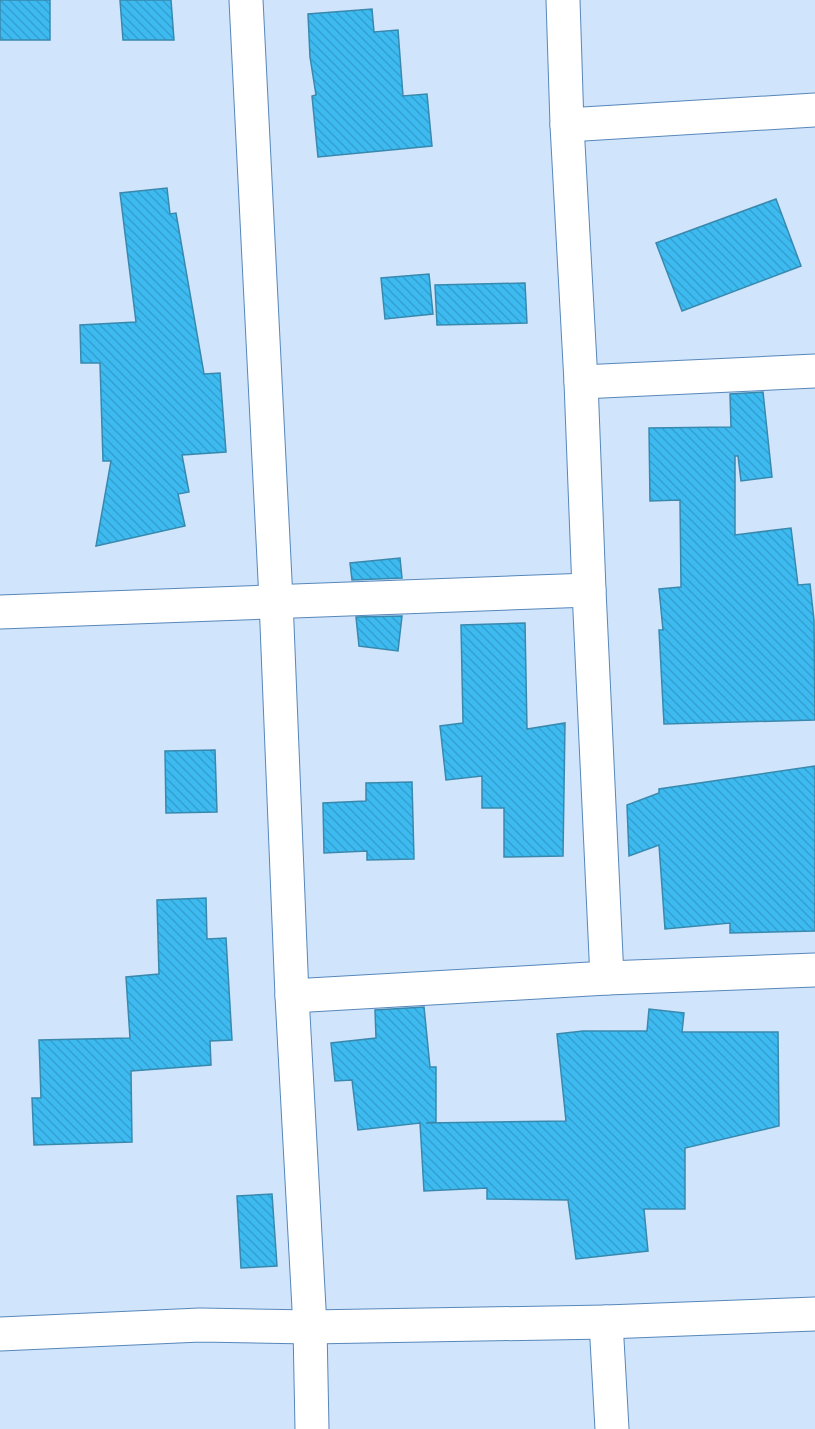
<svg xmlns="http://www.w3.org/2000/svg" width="815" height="1429" font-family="'Roboto Condensed',sans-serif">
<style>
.building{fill:url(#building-back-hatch);stroke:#3989ae;stroke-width:1.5}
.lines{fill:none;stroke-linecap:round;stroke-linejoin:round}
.minor-casing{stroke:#5787bb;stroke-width:35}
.minor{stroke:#fff;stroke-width:33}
</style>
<defs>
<pattern id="building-back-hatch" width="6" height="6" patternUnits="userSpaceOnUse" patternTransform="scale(1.5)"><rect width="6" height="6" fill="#3dbbf1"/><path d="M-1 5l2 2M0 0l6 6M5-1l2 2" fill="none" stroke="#34a0cf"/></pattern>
</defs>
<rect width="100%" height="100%" fill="#d0e4fb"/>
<!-- building -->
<g class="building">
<rect x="0" y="0" width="50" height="40"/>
<polygon points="120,0 171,0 174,40 123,40"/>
<polygon points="372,9 374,32 398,30 403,96 427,94 432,146 318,157 312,96 316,95 310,57 308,14"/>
<polygon points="167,188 170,214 176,213 204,374 220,373 226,452 182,455 189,492 178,494 185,526 96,546 111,461 103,461 100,363 81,363 80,325 136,322 120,193"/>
<polygon points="776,199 801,266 682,311 656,243"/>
<polygon points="429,274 433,314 385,319 381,278"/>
<polygon points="525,283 527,323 437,325 435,285"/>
<polygon points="763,392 772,477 741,481 738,456 735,456 735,535 791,528 798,585 810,584 814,620 815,720 664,724 659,630 663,630 659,589 681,587 680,500 650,501 649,428 731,427 730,394"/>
<polygon points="400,558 402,578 352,580 350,563"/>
<polygon points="402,616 398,651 359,646 356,617"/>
<polygon points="525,623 527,729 565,723 563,856 504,857 504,808 482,808 482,776 446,780 440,726 463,723 461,625"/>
<polygon points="215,750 217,812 166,813 165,751"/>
<polygon points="815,766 815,931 730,933 730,923 665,929 659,845 629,856 627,805 659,793 659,789"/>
<polygon points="412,782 414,859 367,860 367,851 324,853 323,803 366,801 366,783"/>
<polygon points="206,898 207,939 226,938 232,1040 210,1041 211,1065 131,1071 132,1142 34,1145 32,1098 41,1098 39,1040 130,1038 126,977 159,974 157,900"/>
<polygon points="424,1007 430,1067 436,1067 436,1122 426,1123 566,1121 557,1034 583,1031 647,1031 649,1009 684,1013 682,1032 778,1032 779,1126 685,1148 685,1209 644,1209 648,1251 576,1259 568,1200 487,1199 487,1188 424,1191 420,1123 358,1130 352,1080 335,1081 331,1043 376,1038 375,1010"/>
<polygon points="272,1194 277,1266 241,1268 237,1196"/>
</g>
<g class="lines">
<!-- minor casing -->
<g class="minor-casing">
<g id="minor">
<polyline points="246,0 276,600 292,996 310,1327 312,1429"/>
<polyline points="563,0 567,125 581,382 589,590 607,978"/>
<polyline points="567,125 815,110"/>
<polyline points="581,382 815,371"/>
<polyline points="0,612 589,590"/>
<polyline points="292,996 607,978 815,970"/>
<polyline points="606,1322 612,1429"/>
<polyline points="0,1334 200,1325 310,1327 606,1322 815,1314"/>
</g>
</g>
<!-- minor -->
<use href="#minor" class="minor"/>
</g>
</svg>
